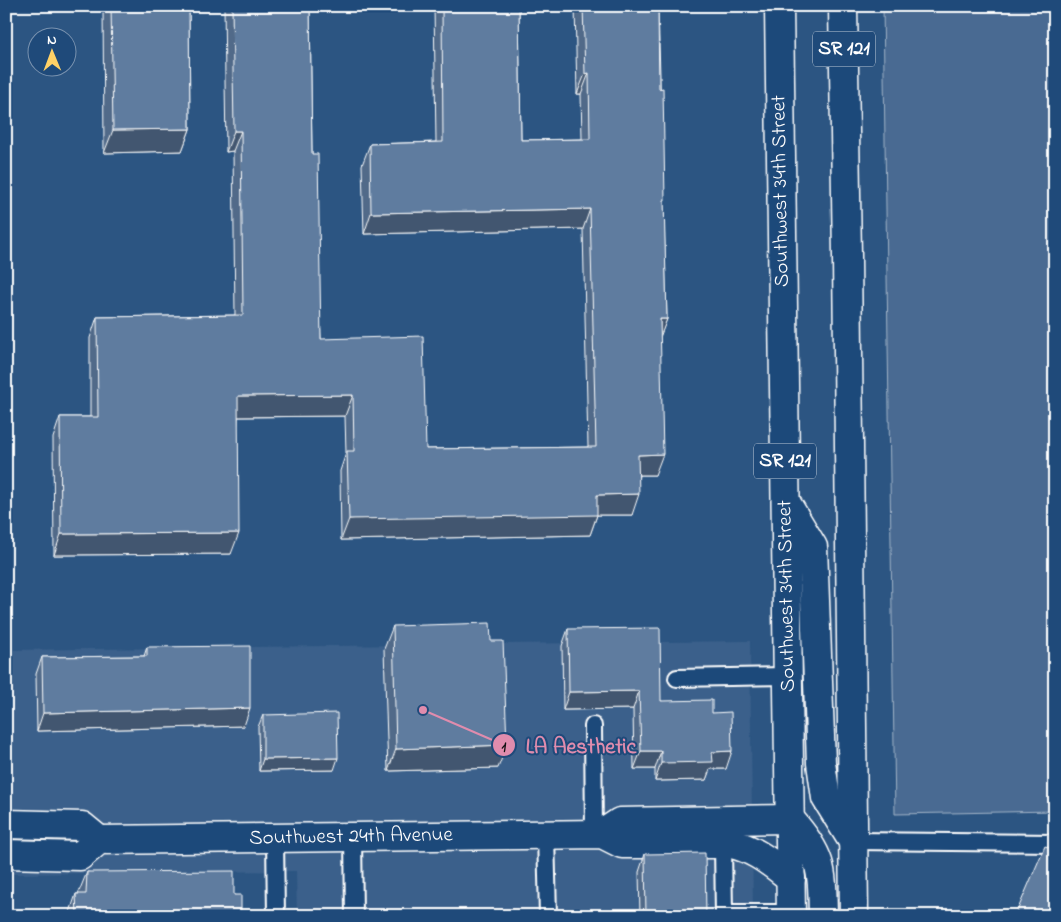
<svg xmlns="http://www.w3.org/2000/svg" width="1061" height="922" font-family="'Indie Flower',sans-serif">
<style>
.built{fill:#3b618b}
.green{fill:#486b92;stroke:#a4b5c8}
.lines{fill:none;stroke-linecap:round;stroke-linejoin:round}
.lane-casing{stroke:#fff;stroke-width:20}
.secondary-casing{stroke:#fff;stroke-width:31}
.primary-casing{stroke:#fff;stroke-width:31}
.lane{stroke:#1f4a7a;stroke-width:16}
.secondary{stroke:#1f4a7a;stroke-width:28}
.primary{stroke:#1f4a7a;stroke-width:28}
.wall{fill:#516b89;stroke:#fff}
.shaded-wall{fill:#42576f;stroke:#fff}
.building{fill:#5e7c9f;stroke:#fff}
.labels{text-anchor:middle;dominant-baseline:central;stroke-width:4;stroke-linejoin:round;paint-order:stroke}
.shield{fill:#1f4a7a;stroke:#bcc9d7;stroke-width:1}
.shield-label{font-size:20px;font-weight:bold;fill:#fff}
.street-label{font-size:21px;fill:#fff;stroke:#1f4a7a}
.leader{fill:none;stroke:#e08cad;stroke-width:2}
.callout-dot{fill:#e08cad;stroke:#1f4a7a;stroke-width:2}
.mark-label{font-size:15px;text-anchor:middle;font-weight:bold;fill:#111}
.callout-label{font-size:22px;text-anchor:middle;font-weight:bold;fill:#e08cad;stroke:#1f4a7a;stroke-width:4;stroke-linejoin:round;paint-order:stroke}
</style>
<rect width="100%" height="100%" fill="#2c5582"/>
<filter id="ink" filterUnits="userSpaceOnUse"><feTurbulence type="fractalNoise" baseFrequency=".02" numOctaves="2"/><feDisplacementMap in="SourceGraphic" scale="10" xChannelSelector="R" yChannelSelector="G"/><feConvolveMatrix kernelMatrix="1 2 1 2 8 2 1 2 1" color-interpolation-filters="sRGB"/></filter>
<g filter="url(#ink)">
<!-- built -->
<polygon class="built" points="750,641 753,916 297,916 296,871 10,874 6,650"/>
<!-- green -->
<polygon class="green" points="883,6 1055,6 1055,811 895,814"/>
<g class="lines">
<!-- lane casing -->
<g class="lane-casing">
<g id="lane">
<polyline points="677,678 788,676"/>
<polyline points="593,726 594,834"/>
<polyline points="546,834 548,916"/>
<polyline points="353,836 354,916"/>
<polyline points="275,838 276,916"/>
<polyline points="853,841 1055,843"/>
<polyline points="723,844 724,916"/>
<polyline points="724,913 791,913"/>
</g>
</g>
<!-- secondary casing -->
<g class="secondary-casing">
<g id="secondary">
<polyline points="6,824 82,826 99,840"/>
<polyline points="602,834 620,822 790,819"/>
<path d="M6 854 80 856 99 840 602 834 622 844H732C755 849 772 864 791 878"/>
</g>
</g>
<!-- primary casing -->
<g class="primary-casing">
<g id="primary">
<polyline points="779,6 791,916"/>
<polyline points="843,6 847,257 854,916"/>
<polyline points="787,504 813,547 821,763 826,798 852,840"/>
<path d="M790 819C823 856 822 869 823 916"/>
</g>
</g>
<!-- lane -->
<use href="#lane" class="lane"/>
<!-- secondary -->
<use href="#secondary" class="secondary"/>
<!-- primary -->
<use href="#primary" class="primary"/>
</g>
<!-- wall -->
<g class="wall">
<polygon points="103,6 189,6 190,129 182,151 104,153"/>
<polygon points="224,6 310,6 312,154 321,339 426,449 588,447 583,229 364,234 362,165 370,144 436,142 434,6 519,6 521,140 582,139 581,94 577,94 575,6 658,6 667,319 660,336 655,475 639,475 632,515 597,515 590,535 341,540 340,471 346,453 345,416 238,417 231,554 54,555 53,438 60,417 90,417 90,338 97,317 235,315 233,151 226,152"/>
<polygon points="393,626 498,768 388,771 384,649"/>
<polygon points="568,629 661,701 712,713 726,769 710,769 706,780 655,781 655,769 634,769 633,709 563,710 562,646"/>
<polygon points="147,647 244,726 37,731 36,674 42,657 144,656"/>
<polygon points="263,715 334,770 259,771 258,727"/>
<polygon points="645,854 706,916 640,916 639,872"/>
<polygon points="87,872 234,895 241,916 69,915 76,894 78,894"/>
</g>
<!-- shaded-wall -->
<g class="shaded-wall">
<polygon points="589,73 581,94 577,94 585,74"/>
<polygon points="190,129 182,151 104,153 113,130"/>
<polygon points="234,131 241,131 233,151 226,152"/>
<polygon points="590,209 583,229 364,234 371,213"/>
<polygon points="660,319 667,319 659,340"/>
<polygon points="353,395 345,416 230,417 238,396"/>
<polygon points="663,454 655,475 631,475 638,455"/>
<polygon points="639,494 632,515 597,515 590,535 341,540 349,519 597,495"/>
<polygon points="239,533 231,554 54,555 61,534"/>
<polygon points="639,691 633,709 563,710 569,692"/>
<polygon points="250,708 244,726 37,731 43,713"/>
<polygon points="507,745 498,768 388,771 396,749"/>
<polygon points="641,751 661,751 655,769 634,769"/>
<polygon points="732,751 726,769 710,769 706,780 655,781 661,763 712,752"/>
<polygon points="338,758 334,770 259,771 263,759"/>
</g>
<!-- building -->
<g class="building">
<polygon points="111,6 189,6 190,129 113,130"/>
<polygon points="232,6 310,6 312,154 318,154 321,339 423,336 426,449 596,447 590,209 371,213 370,144 443,142 442,6 519,6 521,140 590,139 589,73 585,74 583,6 658,6 659,89 663,88 665,200 664,200 667,319 660,319 663,454 638,455 639,494 597,495 597,515 349,519 347,451 354,451 353,395 238,396 239,533 61,534 60,417 98,417 97,317 243,315 241,131 234,131"/>
<polygon points="490,623 491,641 503,641 507,745 396,749 393,626"/>
<polygon points="660,628 661,701 712,700 712,713 731,712 732,751 712,752 713,762 661,763 661,751 641,751 639,691 569,692 568,629"/>
<polygon points="250,646 250,708 43,713 42,657 147,656 147,647"/>
<polygon points="337,713 338,758 263,759 263,715"/>
<polygon points="1045,846 1055,850 1055,916 1015,916"/>
<polygon points="705,853 706,916 646,916 645,854"/>
<polygon points="234,871 234,895 241,895 241,916 43,916 77,915 76,894 86,894 87,872"/>
</g>
</g>
<g class="labels">
<!-- shield labels -->
<g class="shield">
<rect x="813" y="31.5" width="62" height="35" rx="4"/>
<rect x="754" y="443.5" width="62" height="35" rx="4"/>
</g>
<g class="shield-label">
<text x="844" y="49">SR 121</text>
<text x="785" y="461">SR 121</text>
</g>
<!-- street labels -->
<g class="street-label">
<text transform="translate(781 191) rotate(-91)">Southwest 34th Street</text>
<text transform="translate(787 596) rotate(-91)">Southwest 34th Street</text>
<text transform="translate(351 837) rotate(-1)">Southwest 24th Avenue</text>
</g>
</g>
<!-- callouts -->
<path class="leader" d="M423 710L504 745"/>
<g class="callout-dot">
<circle cx="423" cy="710" r="5"/>
<circle cx="504" cy="745" r="12"/>
</g>
<g class="mark-label">
<text x="504" y="751">1</text>
</g>
<g class="callout-label">
<text x="581" y="753">LA Aesthetic</text>
</g>
<!-- margin -->
<rect width="1061" height="922" fill="none" stroke="#1f4a7a" stroke-width="25"/>
<rect x="12" y="12" width="1036" height="897" fill="none" stroke="#fff" stroke-width="2" filter="url(#ink)"/>
<!-- north arrow -->
<g transform="translate(52 52) rotate(359)"><circle r="24" fill="#1f4a7a" stroke="#7992af"/>
<path d="M0-4L9 19L0 12L-9 19Z" fill="#ffd166"/>
<text y="-8" font-size="14" font-weight="bold" text-anchor="middle" fill="#ffffff">N</text>
</g>
</svg>
